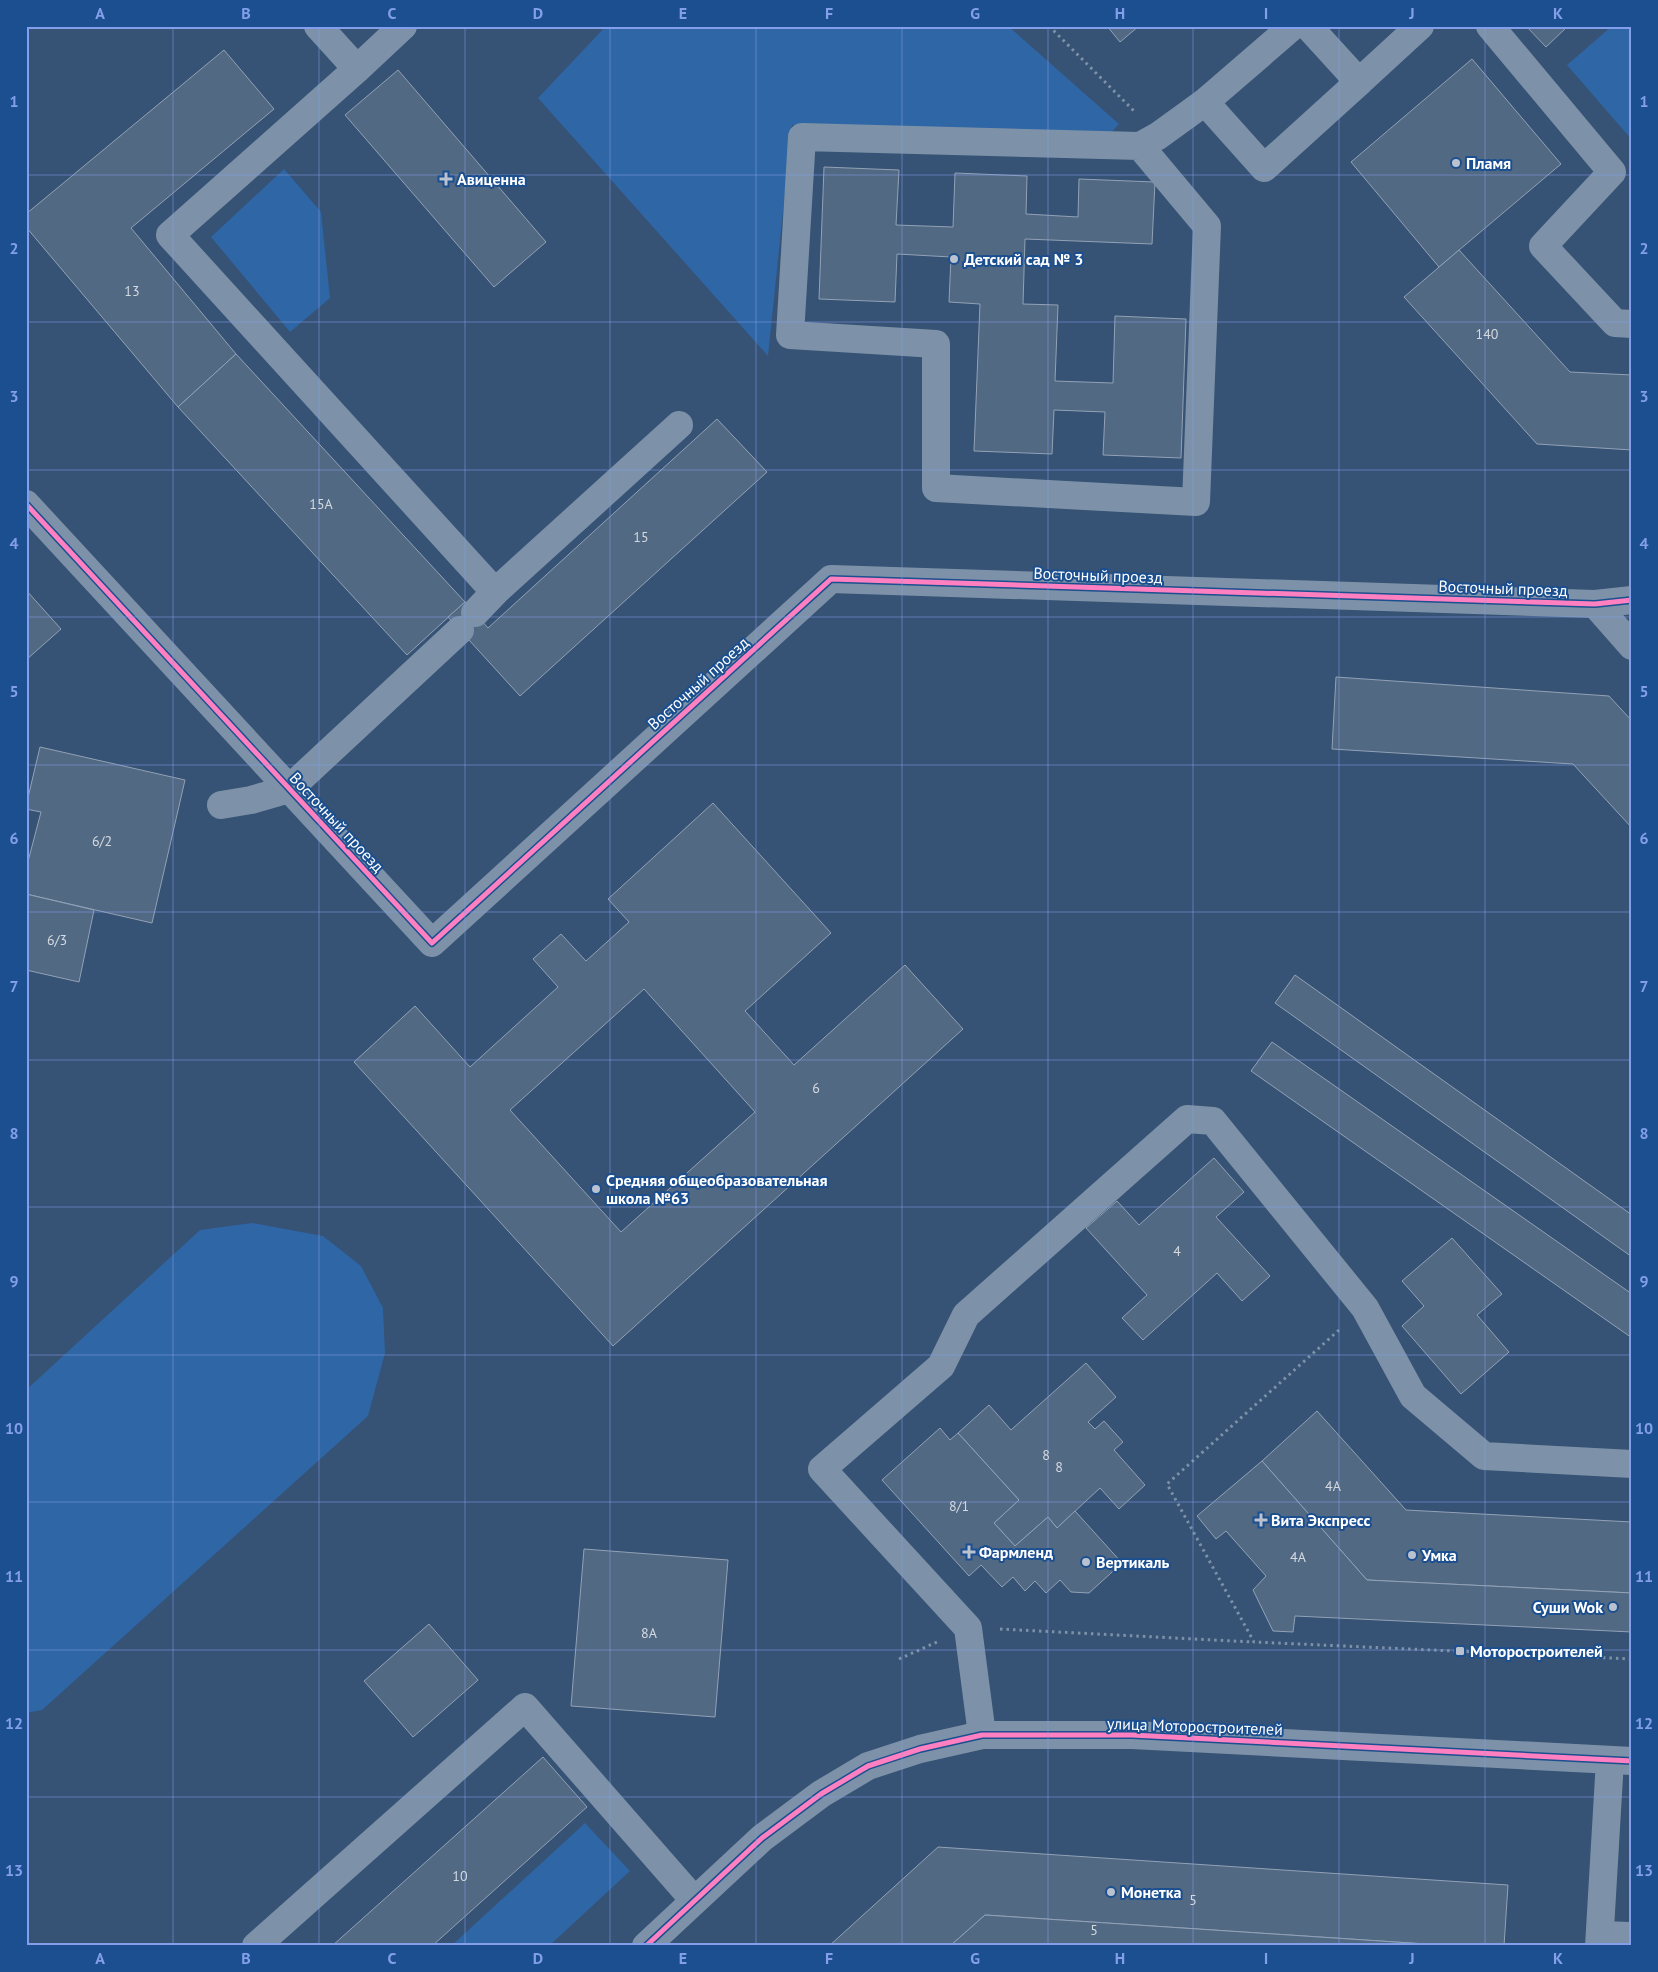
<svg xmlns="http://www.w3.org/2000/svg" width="1658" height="1972" font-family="'PT Sans',sans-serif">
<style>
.green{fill:#2f66a5}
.building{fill:#526984;stroke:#92a2b6;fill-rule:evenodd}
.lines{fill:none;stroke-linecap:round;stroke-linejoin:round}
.path{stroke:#7d92a8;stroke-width:3;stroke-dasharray:2.5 4;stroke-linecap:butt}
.minor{stroke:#7d92a8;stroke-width:28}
.cycleway-casing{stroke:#1b4f8f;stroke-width:8}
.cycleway{stroke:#ff80c0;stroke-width:5}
.grid{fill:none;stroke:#839eea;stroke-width:1;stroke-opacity:0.55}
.poi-dot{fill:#b9c2ce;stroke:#1b4f8f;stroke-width:2}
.labels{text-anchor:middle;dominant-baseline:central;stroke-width:4;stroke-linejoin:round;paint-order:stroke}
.number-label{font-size:14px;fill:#d4dae0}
.poi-label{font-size:16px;font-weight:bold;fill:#fff;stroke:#1b4f8f;text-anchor:start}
.street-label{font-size:16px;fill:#fff;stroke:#1b4f8f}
.neatline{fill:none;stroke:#839eea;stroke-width:2}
.grid-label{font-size:16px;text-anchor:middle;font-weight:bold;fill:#839eea}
</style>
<rect width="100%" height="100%" fill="#365274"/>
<!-- green -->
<g class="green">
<polygon points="606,26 1008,26 1119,124 1111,133 792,125 768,356 538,98"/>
<polygon points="1612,26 1632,26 1632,140 1567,65"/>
<polygon points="284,169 321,212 330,298 290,332 211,237"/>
<polygon points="252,1223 323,1236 361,1266 383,1308 385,1353 368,1416 42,1710 26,1713 26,1390 200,1230"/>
<polygon points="585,1823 630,1871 549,1946 451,1946"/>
</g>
<!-- building -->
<g class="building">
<polygon points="1107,26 1139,26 1120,42"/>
<polygon points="1526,26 1568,26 1546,47"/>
<polygon points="224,50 274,109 131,228 236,354 178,407 26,227 26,214"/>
<polygon points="1472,59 1561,164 1439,267 1351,162"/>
<polygon points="398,70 546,242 494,287 345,115"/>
<polygon points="824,167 899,170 896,225 953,227 955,173 1027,176 1026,214 1078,217 1079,179 1155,182 1152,244 1025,239 1023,304 1058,305 1055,381 1113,383 1115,316 1186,319 1181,458 1103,455 1105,412 1054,410 1052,454 974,451 980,304 949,302 951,257 897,254 895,302 819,299"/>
<polygon points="1459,250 1570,372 1632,375 1632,450 1537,444 1404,297"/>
<polygon points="236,354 465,602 407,655 178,407"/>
<polygon points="717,419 767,472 520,696 448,617 465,602 488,628"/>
<polygon points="26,590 61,629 26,660"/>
<polygon points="1336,677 1609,696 1632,721 1632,828 1573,764 1332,749"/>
<polygon points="40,747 185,780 152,923 26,894 26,869 41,812 26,809 26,806"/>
<path d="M713 803 831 933 745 1011 794 1065 905 965 963 1029 613 1346 354 1062 415 1006 470 1067 558 987 533 959 561 934 586 961 629 922 608 899ZM644 989 755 1112 621 1232 510 1110Z"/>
<polygon points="26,894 94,910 79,982 26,970"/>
<polygon points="1295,975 1632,1215 1632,1257 1275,1003"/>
<polygon points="1272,1042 1632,1294 1632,1338 1251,1071"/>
<polygon points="1214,1158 1244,1192 1216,1217 1270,1276 1242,1301 1217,1273 1143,1340 1122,1318 1147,1295 1086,1228 1117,1201 1139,1225"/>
<polygon points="1452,1238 1502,1294 1477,1315 1509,1352 1461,1394 1402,1326 1424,1306 1402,1281"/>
<polygon points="1086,1363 1116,1397 1088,1422 1095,1429 1104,1421 1123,1442 1114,1450 1145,1485 1119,1509 1100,1488 1057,1528 1048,1517 1015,1546 994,1523 1019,1500 958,1433 989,1405 1011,1430"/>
<polygon points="1317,1411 1406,1510 1632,1522 1632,1593 1367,1580 1262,1461"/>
<polygon points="940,1428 950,1440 958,1433 1019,1500 994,1523 1015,1546 1048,1517 1057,1528 1075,1511 1122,1563 1089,1593 1071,1592 1060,1580 1046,1593 1035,1581 1025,1591 1013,1577 1002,1587 981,1565 969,1576 882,1480"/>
<polygon points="1262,1461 1367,1580 1632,1593 1632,1632 1295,1616 1293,1632 1273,1631 1253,1590 1266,1576 1226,1531 1216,1539 1197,1516"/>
<polygon points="584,1549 728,1560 715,1717 571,1706"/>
<polygon points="429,1624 478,1680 413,1737 364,1681"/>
<polygon points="543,1757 587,1807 432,1946 332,1946"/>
<polygon points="938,1847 1508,1885 1504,1946 1456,1946 985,1915 950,1946 829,1946"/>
<polygon points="985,1915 1456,1946 950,1946"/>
</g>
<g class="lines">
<!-- path -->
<g class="path">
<polyline points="1049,26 1135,112"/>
<polyline points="1339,1330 1167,1484 1254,1642 1632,1659"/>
<polyline points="1000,1629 1253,1642"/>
<polyline points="899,1659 937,1642"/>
</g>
<!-- minor -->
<g class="minor">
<polyline points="318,26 357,69 403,26"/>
<polyline points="1293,26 1205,102 1264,168 1359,82"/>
<polyline points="1308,26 1359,82 1420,26"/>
<polyline points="1490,26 1612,172 1543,246 1615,323 1632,324"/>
<polyline points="357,69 170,235 495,592 679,425"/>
<polyline points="1140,146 1207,226 1196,502 936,488 936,344 790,335 802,137 1140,146 1158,136 1205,102"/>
<polyline points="26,504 432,943 831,579 1595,604 1632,600"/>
<polyline points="1595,604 1632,646"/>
<polyline points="475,613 495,592"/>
<polyline points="221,805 251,800 289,789 460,630"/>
<polyline points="982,1735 968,1628 822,1469 941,1366 966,1315 1187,1119 1213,1121 1365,1308 1413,1396 1484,1456 1632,1464"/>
<polyline points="1600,1935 1632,1936"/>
<polyline points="256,1946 525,1707 694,1900"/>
<polyline points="646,1946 762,1838 821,1794 868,1766 920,1749 982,1735 1132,1735 1632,1761"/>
<polyline points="1599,1946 1610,1760"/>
</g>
<!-- cycleway casing -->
<g class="cycleway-casing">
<g id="cycleway">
<polyline points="26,504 432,943 831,579 1595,604 1632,600"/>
<polyline points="646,1946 762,1838 821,1794 868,1766 920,1749 982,1735 1132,1735 1632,1761"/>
</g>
</g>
<!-- cycleway -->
<use href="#cycleway" class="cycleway"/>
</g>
<!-- grid -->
<path class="grid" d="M173 26V1946M319 26V1946M465 26V1946M610 26V1946M756 26V1946M902 26V1946M1048 26V1946M1193 26V1946M1339 26V1946M1485 26V1946M26 175H1632M26 322H1632M26 470H1632M26 617H1632M26 765H1632M26 912H1632M26 1060H1632M26 1207H1632M26 1355H1632M26 1502H1632M26 1650H1632M26 1797H1632"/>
<!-- markers -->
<g class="poi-dot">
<circle cx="1456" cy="163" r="5"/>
<path d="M443.5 171.5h5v5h5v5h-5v5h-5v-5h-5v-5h5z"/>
<circle cx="954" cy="259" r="5"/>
<circle cx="596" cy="1189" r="5"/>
<path d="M1258.5 1512.5h5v5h5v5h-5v5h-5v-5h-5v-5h5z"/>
<path d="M966.5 1544.5h5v5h5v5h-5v5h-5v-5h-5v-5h5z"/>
<circle cx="1412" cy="1555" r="5"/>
<circle cx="1086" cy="1562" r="5"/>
<circle cx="1613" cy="1607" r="5"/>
<rect x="1455" y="1646" width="10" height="10" rx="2.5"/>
<circle cx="1111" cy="1892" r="5"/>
</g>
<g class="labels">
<!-- number labels -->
<g class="number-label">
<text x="132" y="291">13</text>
<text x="1487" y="334">140</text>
<text x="321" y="504">15А</text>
<text x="641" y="537">15</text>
<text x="102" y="841">6/2</text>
<text x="57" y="940">6/3</text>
<text x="816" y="1088">6</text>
<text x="1177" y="1251">4</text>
<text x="1046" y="1455">8</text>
<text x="1059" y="1467">8</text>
<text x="1333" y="1486">4А</text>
<text x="959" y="1506">8/1</text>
<text x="1298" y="1557">4А</text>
<text x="649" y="1633">8А</text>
<text x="460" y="1876">10</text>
<text x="1193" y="1900">5</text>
<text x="1094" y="1930">5</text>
</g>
<!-- poi labels -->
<g class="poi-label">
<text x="1466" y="163">Пламя</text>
<text x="457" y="179">Авиценна</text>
<text x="964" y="259">Детский сад № 3</text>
<text x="606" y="1180">Средняя общеобразовательная<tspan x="606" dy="18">школа №63</tspan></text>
<text x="1271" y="1520">Вита Экспресс</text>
<text x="979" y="1552">Фармленд</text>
<text x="1422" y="1555">Умка</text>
<text x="1096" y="1562">Вертикаль</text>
<text x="1603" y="1607" text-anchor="end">Суши Wok</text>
<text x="1470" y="1651">Моторостроителей</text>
<text x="1121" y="1892">Монетка</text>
</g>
<!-- street labels -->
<g class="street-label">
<text transform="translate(1098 575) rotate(2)">Восточный проезд</text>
<text transform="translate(1503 588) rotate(2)">Восточный проезд</text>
<text transform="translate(698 683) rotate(-42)">Восточный проезд</text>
<text transform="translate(337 822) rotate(47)">Восточный проезд</text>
<text transform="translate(1195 1726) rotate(2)">улица Моторостроителей</text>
</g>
</g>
<!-- border -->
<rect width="1658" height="1972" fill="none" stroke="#1b4f8f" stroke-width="55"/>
<rect x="28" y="28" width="1602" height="1916" class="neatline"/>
<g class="grid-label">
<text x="100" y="19">A</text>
<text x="246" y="19">B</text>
<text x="392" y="19">C</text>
<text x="538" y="19">D</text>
<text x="683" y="19">E</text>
<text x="829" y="19">F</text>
<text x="975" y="19">G</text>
<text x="1120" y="19">H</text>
<text x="1266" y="19">I</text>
<text x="1412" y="19">J</text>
<text x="1558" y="19">K</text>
<text x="14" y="107">1</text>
<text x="1644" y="107">1</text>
<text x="14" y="254">2</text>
<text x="1644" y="254">2</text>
<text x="14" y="402">3</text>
<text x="1644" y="402">3</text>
<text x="14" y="549">4</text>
<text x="1644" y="549">4</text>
<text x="14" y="697">5</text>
<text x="1644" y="697">5</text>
<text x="14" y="844">6</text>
<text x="1644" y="844">6</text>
<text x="14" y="992">7</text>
<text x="1644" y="992">7</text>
<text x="14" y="1139">8</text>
<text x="1644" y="1139">8</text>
<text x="14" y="1287">9</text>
<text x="1644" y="1287">9</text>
<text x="14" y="1434">10</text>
<text x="1644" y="1434">10</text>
<text x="14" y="1582">11</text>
<text x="1644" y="1582">11</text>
<text x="14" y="1729">12</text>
<text x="1644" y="1729">12</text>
<text x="14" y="1876">13</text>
<text x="1644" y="1876">13</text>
<text x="100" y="1964">A</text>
<text x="246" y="1964">B</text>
<text x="392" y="1964">C</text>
<text x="538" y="1964">D</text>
<text x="683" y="1964">E</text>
<text x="829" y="1964">F</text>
<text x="975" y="1964">G</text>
<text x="1120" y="1964">H</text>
<text x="1266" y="1964">I</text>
<text x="1412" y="1964">J</text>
<text x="1558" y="1964">K</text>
</g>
</svg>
